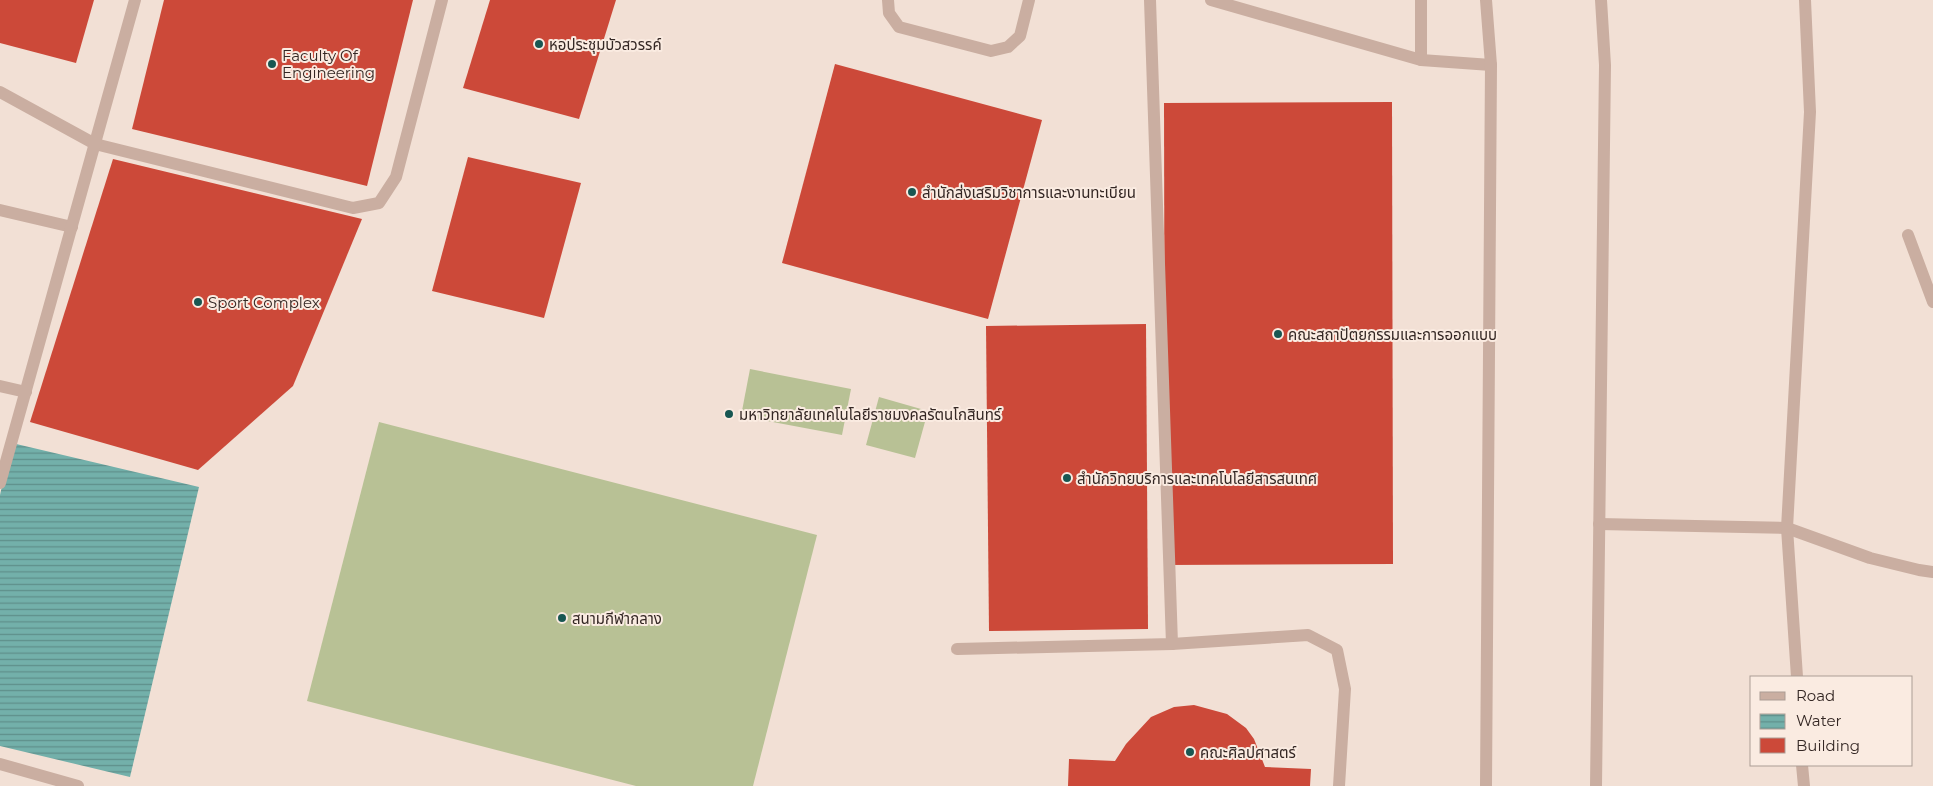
<svg xmlns="http://www.w3.org/2000/svg" width="1933" height="786" font-family="Montserrat,'Noto Sans Thai',sans-serif">
<style>
.pitch{fill:#b8c195}
.water{fill:url(#water-rules)}
.building{fill:#cc4939}
.lines{fill:none;stroke-linecap:round;stroke-linejoin:round}
.lane{stroke:#caaea1;stroke-width:12}
.street{stroke:#caaea1;stroke-width:12}
.poi-dot{fill:#185752;stroke:#faebe1;stroke-width:2}
.labels{text-anchor:middle;dominant-baseline:central;stroke-width:4;stroke-linejoin:round;paint-order:stroke}
.poi-label{font-size:15px;fill:#342724;stroke:#faebe1;text-anchor:start}
</style>
<defs>
<pattern id="water-rules" width="6" height="5" patternUnits="userSpaceOnUse" patternTransform="scale(1.25)"><rect width="6" height="5" fill="#73b0aa"/><path d="M0 2.5h6" fill="none" stroke="#5f8f8a"/></pattern>
</defs>
<rect width="100%" height="100%" fill="#f2e0d5"/>
<!-- pitch -->
<g class="pitch">
<polygon points="750,369 851,389 842,435 741,416"/>
<polygon points="879,397 928,411 915,458 866,445"/>
<polygon points="379,422 817,535 753,786 636,786 307,701"/>
</g>
<!-- water -->
<polygon class="water" points="12,443 199,487 130,777 0,746 0,495"/>
<!-- building -->
<g class="building">
<polygon points="0,0 94,0 76,63 0,43"/>
<polygon points="164,0 413,0 367,186 132,129"/>
<polygon points="490,0 616,0 579,119 463,88"/>
<polygon points="835,64 1042,120 988,319 782,263"/>
<polygon points="1392,102 1393,564 1165,565 1164,103"/>
<polygon points="468,157 581,183 544,318 432,291"/>
<polygon points="113,159 362,219 293,386 198,470 30,422"/>
<polygon points="1146,324 1148,629 989,631 986,326"/>
<polygon points="1194,705 1227,714 1246,728 1254,739 1265,767 1311,769 1310,786 1068,786 1069,759 1115,761 1126,744 1151,717 1174,707"/>
</g>
<g class="lines">
<!-- lane -->
<g class="lane">
<polyline points="888,0 889,13 899,27 991,51 1008,47 1020,36 1029,0"/>
<polyline points="1150,0 1172,644"/>
<polyline points="1211,0 1421,60 1491,65"/>
<polyline points="1421,0 1421,60"/>
<polyline points="0,92 95,144 353,208 379,203 396,177 442,0"/>
<polyline points="0,210 72,227"/>
<polyline points="0,386 26,392"/>
<polyline points="0,483 135,0"/>
<polyline points="957,649 1172,644 1308,635 1337,650 1345,689 1339,786"/>
<polyline points="0,764 78,786"/>
</g>
<!-- street -->
<g class="street">
<polyline points="1486,0 1491,65 1486,786"/>
<polyline points="1908,235 1933,302"/>
<polyline points="1599,524 1787,528 1870,558 1919,570 1933,572"/>
<polyline points="1797,677 1787,528 1810,112 1805,0"/>
<polyline points="1802,765 1804,786"/>
<polyline points="1596,786 1605,65 1601,0"/>
</g>
</g>
<!-- markers -->
<g class="poi-dot">
<circle cx="539" cy="44" r="5"/>
<circle cx="272" cy="64" r="5"/>
<circle cx="912" cy="192" r="5"/>
<circle cx="198" cy="302" r="5"/>
<circle cx="1278" cy="334" r="5"/>
<circle cx="729" cy="414" r="5"/>
<circle cx="1067" cy="478" r="5"/>
<circle cx="562" cy="618" r="5"/>
<circle cx="1190" cy="752" r="5"/>
</g>
<g class="labels">
<!-- poi labels -->
<g class="poi-label">
<text x="549" y="44">หอประชุมบัวสวรรค์</text>
<text x="282" y="55">Faculty Of<tspan x="282" dy="17">Engineering</tspan></text>
<text x="922" y="192">สำนักส่งเสริมวิชาการและงานทะเบียน</text>
<text x="208" y="302">Sport Complex</text>
<text x="1288" y="334">คณะสถาปัตยกรรมและการออกแบบ</text>
<text x="739" y="414">มหาวิทยาลัยเทคโนโลยีราชมงคลรัตนโกสินทร์</text>
<text x="1077" y="478">สำนักวิทยบริการและเทคโนโลยีสารสนเทศ</text>
<text x="572" y="618">สนามกีฬากลาง</text>
<text x="1200" y="752">คณะศิลปศาสตร์</text>
</g>
</g>
<!-- legend -->
<rect x="1750" y="676" width="162" height="90" fill="#faebe1" stroke="#ab9d95"/>
<rect x="1760" y="692" width="25" height="8" fill="#caaea1" stroke="#ab9d95"/>
<text x="1796" y="701" font-size="15" fill="#342724">Road</text>
<rect x="1760" y="714" width="25" height="15" fill="url(#water-rules)" stroke="#ab9d95"/>
<text x="1796" y="726" font-size="15" fill="#342724">Water</text>
<rect x="1760" y="738" width="25" height="15" fill="#cc4939" stroke="#ab9d95"/>
<text x="1796" y="751" font-size="15" fill="#342724">Building</text>
</svg>
